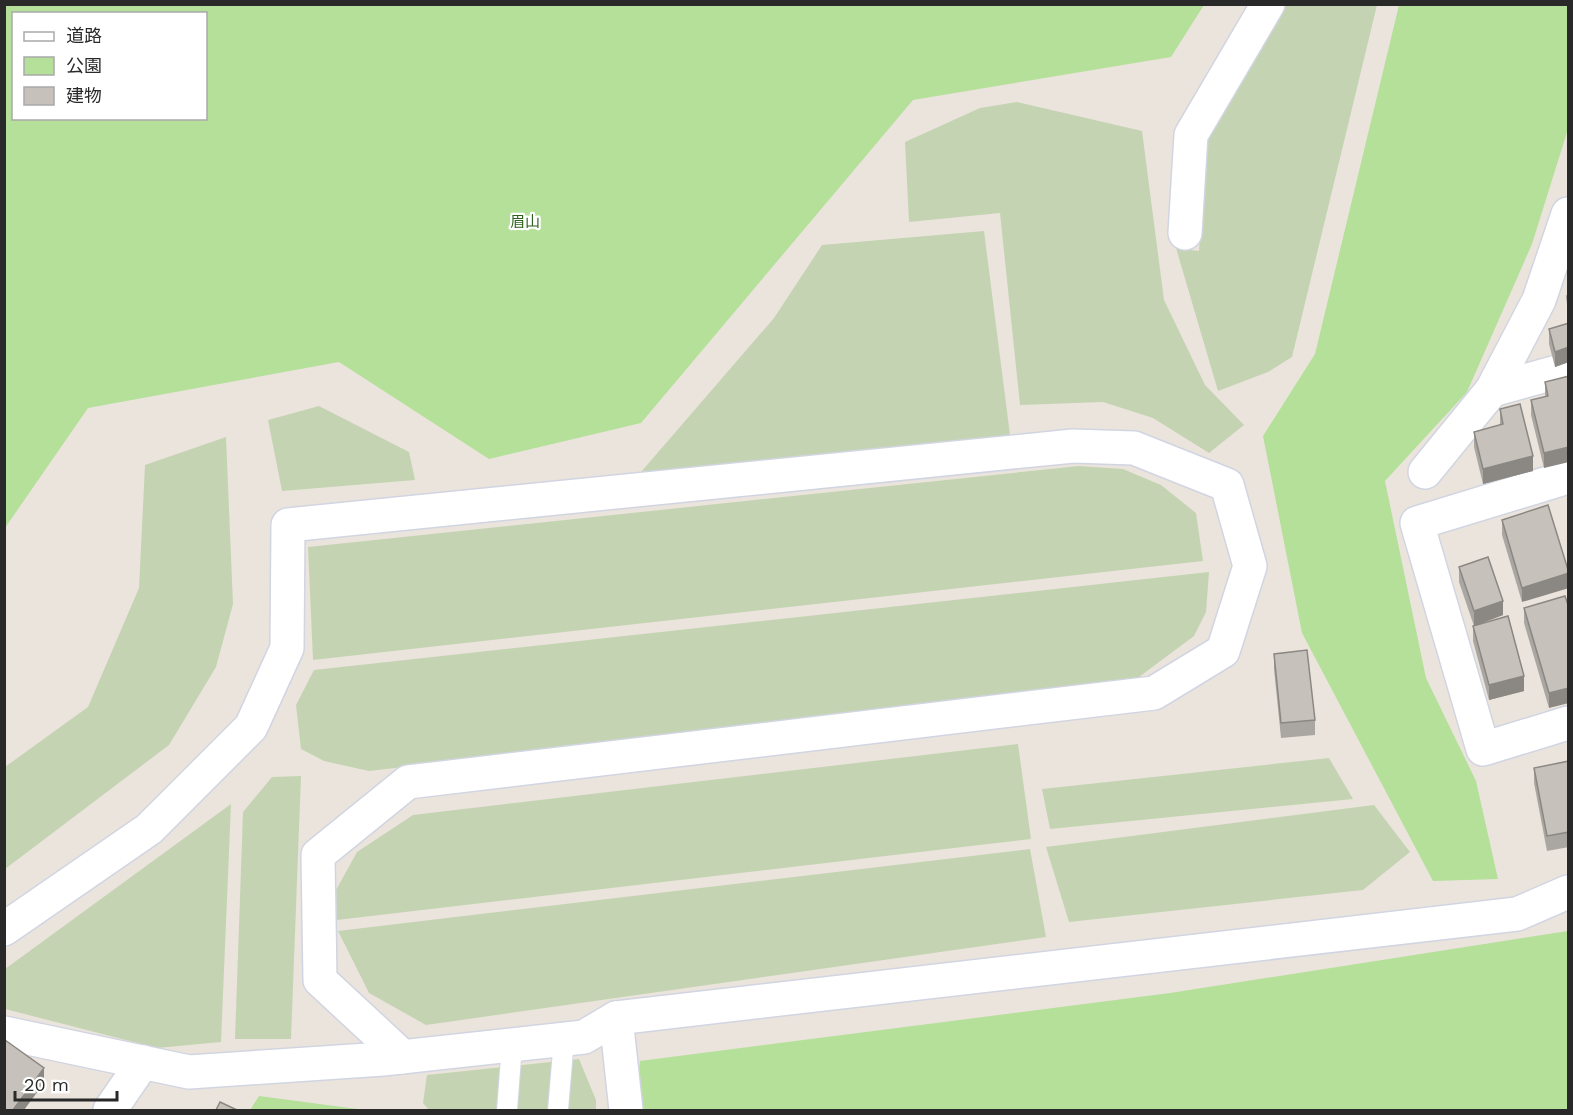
<svg xmlns="http://www.w3.org/2000/svg" width="1573" height="1115" font-family="'Work Sans','Noto Sans JP',sans-serif">
<style>
.green{fill:#b4e09a;fill-rule:evenodd}
.cemetery{fill:#c4d4b3}
.lines{fill:none;stroke-linecap:round;stroke-linejoin:round}
.service-casing{stroke:#d1d5e2;stroke-width:22}
.minor-casing{stroke:#d1d5e2;stroke-width:36}
.service{stroke:#fff;stroke-width:20}
.minor{stroke:#fff;stroke-width:33}
.wall{fill:#aaa6a1}
.shaded-wall{fill:#8b8783}
.building{fill:#c6c1bb;stroke:#8b8783;stroke-width:1.5}
.labels{text-anchor:middle;dominant-baseline:central;stroke-width:4.5;stroke-linejoin:round;paint-order:stroke}
.park-label{font-size:15px;fill:#2d631d;stroke:#fff}
</style>
<rect width="100%" height="100%" fill="#ebe4dc"/>
<!-- green -->
<g class="green">
<path d="M5 4H1204V5L1171 57 913 100 641 423 489 459 339 362 88 408 5 528ZM14 14H206V118H14Z"/>
<polygon points="1399,5 1568,5 1568,129 1532,244 1467,392 1385,481 1426,678 1476,781 1498,879 1433,881 1302,633 1263,436 1315,354"/>
<polygon points="1568,931 1568,1110 635,1110 640,1061 1170,993"/>
<polygon points="259,1096 365,1110 250,1110"/>
</g>
<!-- cemetery -->
<g class="cemetery">
<polygon points="1283,5 1377,5 1292,357 1268,372 1218,391 1176,248 1199,251 1206,134"/>
<polygon points="1017,102 1142,131 1164,300 1205,385 1244,425 1209,453 1153,418 1103,402 1020,405 1000,213 909,222 905,142 980,108"/>
<polygon points="984,231 1010,435 641,472 774,318 822,245"/>
<polygon points="319,406 409,452 415,480 282,491 268,420"/>
<polygon points="226,437 233,604 216,667 169,745 5,869 5,767 88,707 139,588 145,465"/>
<polygon points="1079,466 1123,469 1161,485 1196,513 1203,561 313,660 308,547"/>
<polygon points="1209,572 1206,612 1194,636 1131,683 369,771 324,761 301,749 296,705 314,670"/>
<polygon points="1018,744 1031,839 337,920 336,890 357,852 413,815"/>
<polygon points="1329,758 1353,799 1050,829 1042,789"/>
<polygon points="301,776 291,1039 235,1039 243,812 272,777"/>
<polygon points="231,804 221,1042 157,1048 5,1009 5,969"/>
<polygon points="1374,805 1410,852 1363,890 1069,922 1046,847"/>
<polygon points="1030,849 1046,937 426,1025 369,993 338,931"/>
<polygon points="579,1059 596,1100 596,1110 429,1110 423,1103 427,1075"/>
</g>
<g class="lines">
<!-- service casing -->
<g class="service-casing">
<g id="service">
<polyline points="507,1110 512,1045"/>
<polyline points="558,1110 564,1039"/>
</g>
</g>
<!-- minor casing -->
<g class="minor-casing">
<g id="minor">
<polyline points="1568,214 1539,300 1492,390 1568,369"/>
<polyline points="1185,233 1191,135 1268,4"/>
<polyline points="1425,472 1492,390"/>
<polyline points="1568,477 1417,523 1483,749 1568,723"/>
<polyline points="4,929 149,829 251,727 287,648 288,525 1073,446 1134,448 1227,485 1250,566 1223,651 1154,693 408,782 318,855 320,980 403,1057"/>
<polyline points="616,1018 626,1110"/>
<polyline points="4,1033 189,1072 383,1059 584,1037 616,1018 1517,914 1568,892"/>
<polyline points="110,1110 143,1062"/>
</g>
</g>
<!-- service -->
<use href="#service" class="service"/>
<!-- minor -->
<use href="#minor" class="minor"/>
</g>
<!-- wall -->
<g class="wall">
<polygon points="1569,295 1569,362 1555,367 1549,344 1549,329 1568,323 1567,296"/>
<polygon points="1569,376 1544,468 1531,415 1531,400 1545,397 1545,382"/>
<polygon points="1500,409 1533,471 1483,484 1474,447 1474,432 1500,425"/>
<polygon points="1548,505 1522,602 1502,535 1502,520"/>
<polygon points="1459,567 1503,615 1474,626 1459,582"/>
<polygon points="1565,596 1549,708 1524,623 1524,608"/>
<polygon points="1473,626 1524,691 1489,700 1473,641"/>
<polygon points="1274,654 1315,720 1315,735 1281,738 1274,669"/>
<polygon points="1569,761 1569,847 1547,851 1534,783 1534,768"/>
</g>
<!-- shaded-wall -->
<g class="shaded-wall">
<polygon points="1569,347 1569,362 1555,367 1555,352"/>
<polygon points="1569,447 1569,462 1544,468 1544,453"/>
<polygon points="1533,456 1533,471 1483,484 1483,469"/>
<polygon points="1569,573 1569,588 1522,602 1522,588"/>
<polygon points="1503,601 1503,615 1474,626 1474,611"/>
<polygon points="1524,676 1524,691 1489,700 1489,685"/>
<polygon points="1569,688 1569,703 1549,708 1549,693"/>
<polygon points="44,1068 44,1083 24,1110 13,1110"/>
</g>
<!-- building -->
<g class="building">
<polygon points="1569,295 1569,316 1567,296"/>
<polygon points="1569,323 1569,347 1555,352 1549,329"/>
<polygon points="1569,376 1569,447 1544,453 1531,400 1548,396 1545,382"/>
<polygon points="1520,404 1533,456 1483,469 1474,432 1503,424 1500,409"/>
<polygon points="1548,505 1569,573 1522,588 1502,520"/>
<polygon points="1488,557 1503,601 1474,611 1459,567"/>
<polygon points="1565,596 1569,608 1569,688 1549,693 1524,608"/>
<polygon points="1508,616 1524,676 1489,685 1473,626"/>
<polygon points="1307,650 1315,720 1281,723 1274,654"/>
<polygon points="1569,761 1569,832 1547,836 1534,768"/>
<polygon points="5,1040 44,1068 13,1110 4,1110"/>
<polygon points="220,1102 237,1110 216,1110"/>
</g>
<g class="labels">
<!-- park labels -->
<g class="park-label">
<text x="525" y="222">眉山</text>
</g>
</g>
<!-- border -->
<rect width="1573" height="1115" fill="none" stroke="#292929" stroke-width="12"/>
<!-- legend -->
<rect x="12" y="12" width="195" height="108" fill="#ffffff" stroke="#a9a9a9" stroke-width="1.5"/>
<rect x="24" y="32" width="30" height="9" fill="#ffffff" stroke="#a9a9a9" stroke-width="1.5"/>
<text x="66" y="42" font-size="18" fill="#292929">道路</text>
<rect x="24" y="57" width="30" height="18" fill="#b4e09a" stroke="#a9a9a9" stroke-width="1.5"/>
<text x="66" y="72" font-size="18" fill="#292929">公園</text>
<rect x="24" y="87" width="30" height="18" fill="#c6c1bb" stroke="#a9a9a9" stroke-width="1.5"/>
<text x="66" y="102" font-size="18" fill="#292929">建物</text>
<!-- scale -->
<path d="M15 1091v9h102v-9" fill="none" stroke="#292929" stroke-width="3"/>
<text x="24" y="1091" font-size="18" fill="#292929" stroke="#ffffff" stroke-width="4.5" paint-order="stroke">20 m</text>
</svg>
